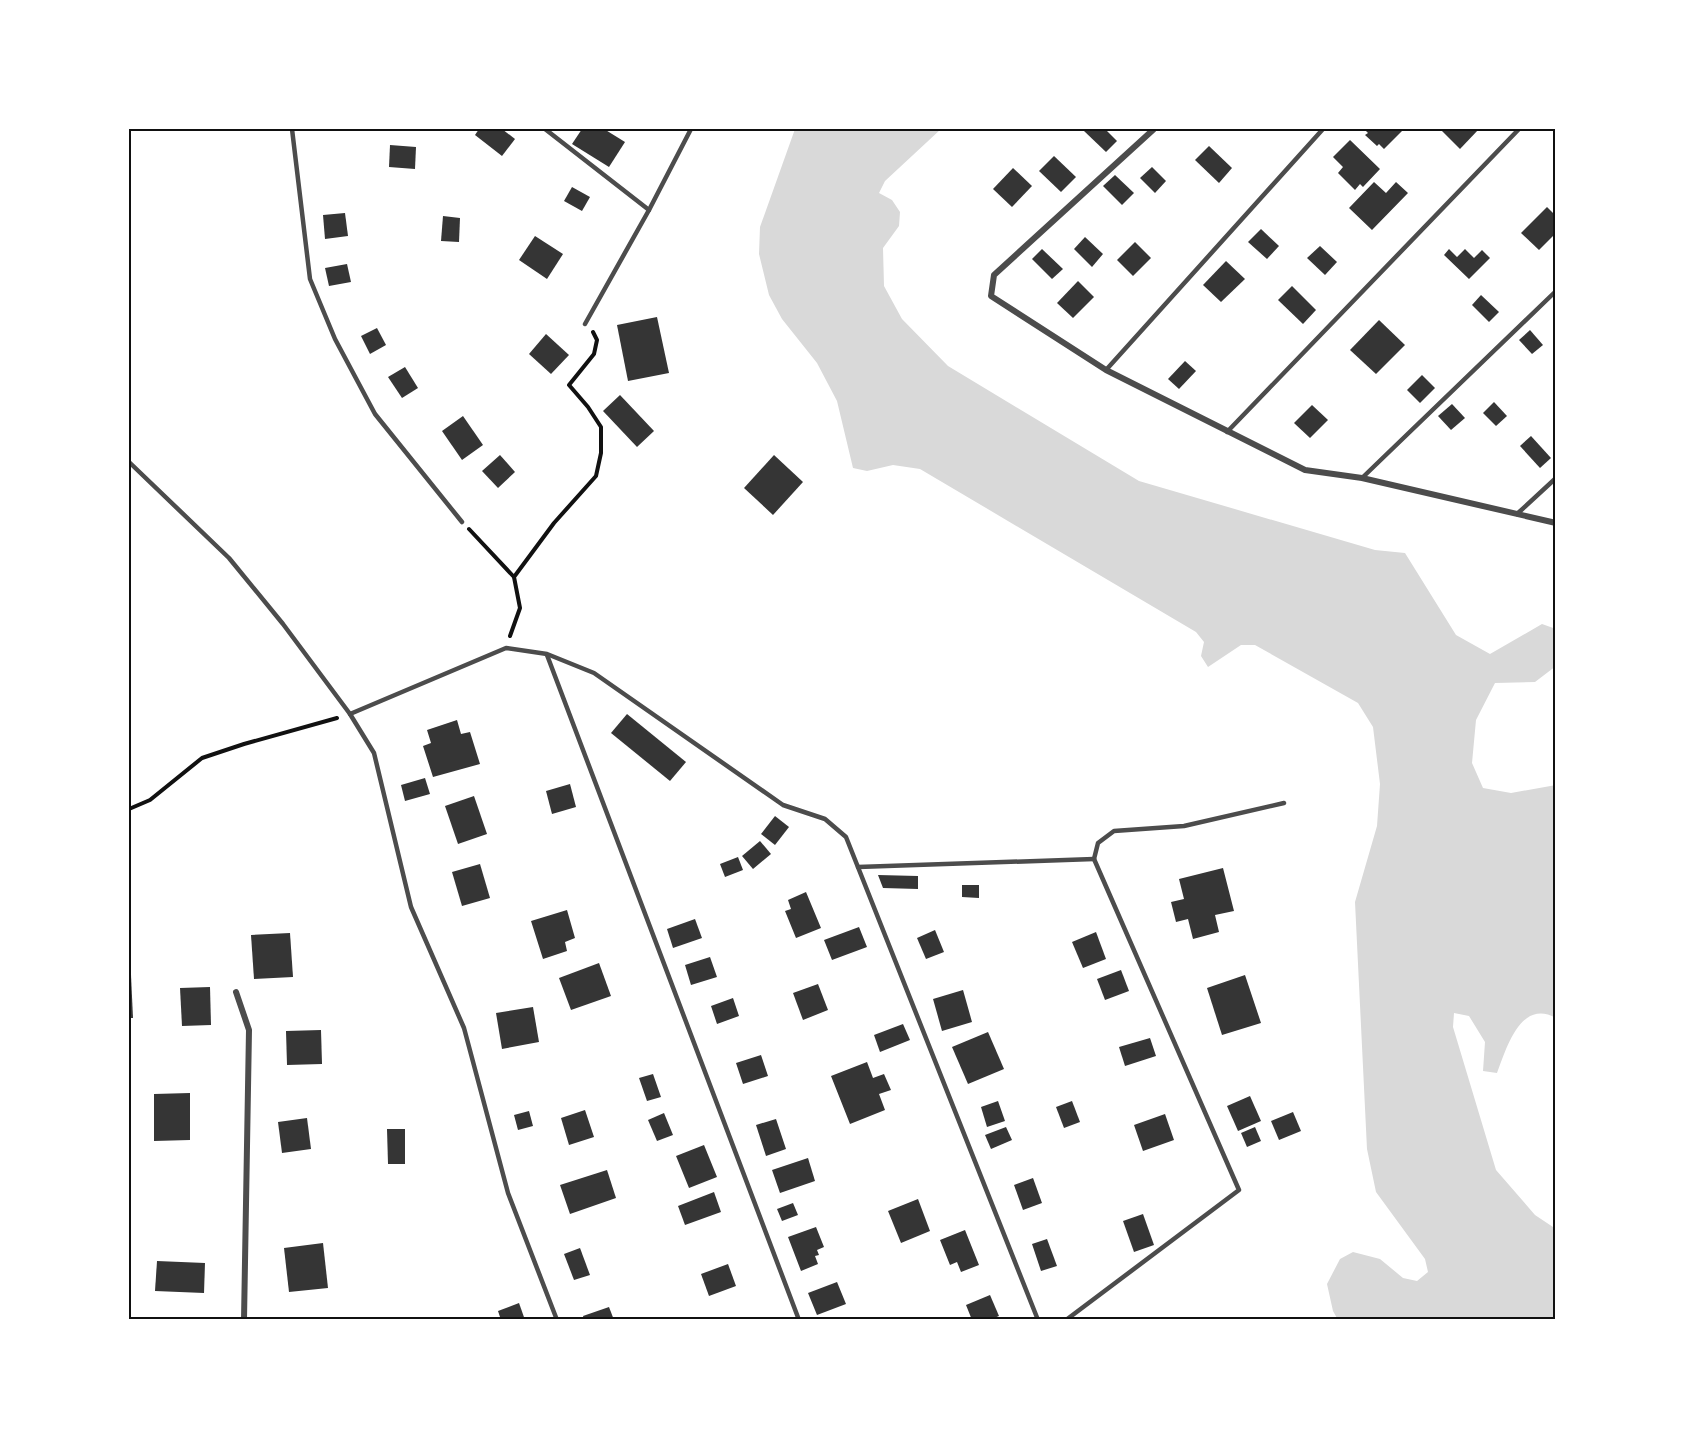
<svg xmlns="http://www.w3.org/2000/svg" width="1685" height="1449" font-family="'Nunito Sans',sans-serif">
<style>
.water{fill:#d9d9d9}
.building{fill:#353535}
.lines{fill:none;stroke-linecap:round;stroke-linejoin:round}
.path{stroke:#111;stroke-width:4}
.service{stroke:#4c4c4c;stroke-width:4.5}
.minor{stroke:#4c4c4c;stroke-width:6}
.neatline{fill:none;stroke:#111;stroke-width:2}
</style>
<rect width="100%" height="100%" fill="#fff"/>
<!-- water -->
<path class="water" d="M795 129H941L885 181 879 193 892 200 900 212 899 226 883 248 884 286 902 319 948 366 1139 481 1375 550 1405 553 1456 635 1490 654 1542 624 1556 629V666L1535 682 1495 683 1476 720 1472 763 1483 788 1511 793 1556 785V1018C1520 998 1506 1050 1497 1073L1483 1071 1485 1042 1469 1016 1454 1013 1453 1027 1496 1170 1535 1215 1556 1229V1320H1338L1333 1311 1327 1284 1340 1259 1353 1252 1380 1259 1403 1278 1417 1281 1428 1272 1425 1259 1376 1192 1367 1149 1355 902 1377 826 1380 784 1373 727 1358 703 1255 645H1241L1208 667 1201 656 1204 642 1196 632 920 469 893 465 867 471 853 468 837 401 817 363 782 319 769 295 759 254 760 227Z"/>
<!-- building -->
<g class="building">
<polygon points="479,129 502,129 515,139 502,156 475,135"/>
<polygon points="582,129 604,129 625,142 609,167 572,144"/>
<polygon points="1086,129 1105,129 1117,141 1106,152 1084,131"/>
<polygon points="1364,129 1404,129 1384,149 1379,144 1377,146 1365,135 1368,133"/>
<polygon points="1440,129 1479,129 1460,149"/>
<polygon points="1350,140 1380,169 1363,187 1360,184 1355,190 1338,173 1343,167 1333,157"/>
<polygon points="390,145 416,147 415,169 389,167"/>
<polygon points="1209,146 1232,168 1219,183 1195,160"/>
<polygon points="1054,156 1076,177 1061,192 1039,171"/>
<polygon points="1152,167 1166,181 1155,193 1140,178"/>
<polygon points="1013,168 1032,186 1012,207 993,189"/>
<polygon points="1115,175 1134,193 1122,205 1103,186"/>
<polygon points="1374,182 1386,193 1396,182 1408,193 1372,230 1349,208"/>
<polygon points="572,187 590,197 582,211 564,201"/>
<polygon points="1547,207 1556,216 1556,233 1539,250 1521,233"/>
<polygon points="345,213 348,236 325,239 323,215"/>
<polygon points="443,216 460,218 459,242 441,241"/>
<polygon points="1261,229 1279,246 1267,259 1248,242"/>
<polygon points="535,236 563,254 547,279 519,260"/>
<polygon points="1085,237 1103,254 1092,267 1074,249"/>
<polygon points="1135,242 1151,258 1133,276 1117,260"/>
<polygon points="1320,246 1337,262 1325,275 1307,258"/>
<polygon points="1042,249 1063,269 1052,279 1032,259"/>
<polygon points="1449,249 1457,257 1465,249 1474,258 1482,250 1490,258 1469,279 1444,255"/>
<polygon points="1226,261 1245,279 1221,302 1203,285"/>
<polygon points="347,264 351,282 329,286 325,268"/>
<polygon points="1078,281 1094,297 1073,318 1057,303"/>
<polygon points="1292,286 1316,310 1303,324 1278,300"/>
<polygon points="1481,295 1499,312 1489,322 1472,305"/>
<polygon points="657,317 669,373 628,381 617,325"/>
<polygon points="1379,320 1405,345 1376,374 1350,350"/>
<polygon points="377,328 386,345 370,354 361,336"/>
<polygon points="1530,330 1543,345 1532,354 1519,340"/>
<polygon points="546,334 569,355 551,374 529,354"/>
<polygon points="1185,361 1196,371 1179,389 1168,379"/>
<polygon points="405,367 418,388 402,398 388,377"/>
<polygon points="1422,375 1435,388 1420,403 1407,390"/>
<polygon points="620,395 654,431 637,447 603,411"/>
<polygon points="1494,402 1507,416 1496,426 1483,413"/>
<polygon points="1452,404 1465,418 1451,430 1438,416"/>
<polygon points="1312,405 1328,420 1310,438 1294,423"/>
<polygon points="463,416 483,445 462,460 442,431"/>
<polygon points="1531,436 1551,458 1540,468 1520,446"/>
<polygon points="500,455 515,472 498,488 482,471"/>
<polygon points="774,455 803,482 773,515 744,488"/>
<polygon points="627,714 686,762 670,781 611,733"/>
<polygon points="457,720 461,734 470,732 480,764 433,777 423,746 431,743 427,730"/>
<polygon points="425,778 430,794 405,801 401,785"/>
<polygon points="570,784 576,807 552,814 546,791"/>
<polygon points="474,796 487,834 458,844 445,806"/>
<polygon points="775,816 789,827 775,845 761,834"/>
<polygon points="760,841 771,854 753,869 742,856"/>
<polygon points="738,857 743,870 725,877 720,864"/>
<polygon points="480,864 490,898 462,906 452,872"/>
<polygon points="1223,868 1234,911 1215,915 1219,932 1193,939 1188,919 1176,922 1171,902 1184,899 1179,879"/>
<polygon points="878,875 918,876 918,889 883,888"/>
<polygon points="962,885 979,885 979,898 962,897"/>
<polygon points="806,892 821,928 796,938 785,911 791,909 788,900"/>
<polygon points="567,910 575,938 565,942 567,951 543,959 531,921"/>
<polygon points="695,919 702,938 673,948 667,929"/>
<polygon points="859,927 867,947 832,960 824,940"/>
<polygon points="935,930 944,952 926,959 917,938"/>
<polygon points="1096,932 1106,959 1083,968 1072,942"/>
<polygon points="290,933 293,977 254,979 251,935"/>
<polygon points="710,957 717,977 691,985 685,965"/>
<polygon points="599,963 611,996 571,1010 559,978"/>
<polygon points="1121,970 1129,991 1105,1000 1097,979"/>
<polygon points="129,975 131,975 133,1018 129,1018"/>
<polygon points="1245,975 1261,1023 1222,1035 1207,988"/>
<polygon points="818,984 828,1010 803,1020 793,993"/>
<polygon points="210,987 211,1025 182,1026 180,988"/>
<polygon points="963,990 972,1022 942,1031 933,999"/>
<polygon points="733,998 739,1016 717,1024 711,1006"/>
<polygon points="533,1007 539,1042 502,1049 496,1013"/>
<polygon points="903,1024 910,1040 880,1052 874,1035"/>
<polygon points="321,1030 322,1064 287,1065 286,1031"/>
<polygon points="988,1032 1004,1069 968,1084 952,1047"/>
<polygon points="1150,1038 1156,1056 1125,1066 1119,1047"/>
<polygon points="761,1055 768,1076 743,1084 736,1063"/>
<polygon points="867,1062 873,1078 884,1074 891,1090 879,1094 885,1110 850,1124 831,1076"/>
<polygon points="653,1074 661,1097 647,1101 639,1078"/>
<polygon points="190,1093 190,1140 154,1141 154,1094"/>
<polygon points="1250,1096 1261,1121 1238,1131 1227,1106"/>
<polygon points="998,1101 1005,1121 987,1127 981,1107"/>
<polygon points="1072,1101 1080,1122 1064,1128 1056,1107"/>
<polygon points="585,1110 594,1137 569,1145 561,1118"/>
<polygon points="529,1111 533,1126 518,1130 514,1115"/>
<polygon points="1293,1112 1301,1131 1279,1140 1271,1121"/>
<polygon points="664,1113 673,1135 657,1141 648,1120"/>
<polygon points="1165,1114 1174,1140 1143,1151 1134,1125"/>
<polygon points="307,1118 311,1149 282,1153 278,1122"/>
<polygon points="776,1119 786,1149 766,1156 756,1125"/>
<polygon points="1006,1127 1012,1140 991,1149 985,1135"/>
<polygon points="1255,1127 1261,1141 1247,1147 1241,1133"/>
<polygon points="387,1129 405,1129 405,1164 388,1164"/>
<polygon points="704,1145 717,1177 689,1188 676,1156"/>
<polygon points="808,1158 815,1181 780,1193 772,1170"/>
<polygon points="607,1170 616,1198 570,1214 560,1185"/>
<polygon points="1033,1178 1042,1203 1023,1210 1014,1185"/>
<polygon points="714,1192 721,1212 685,1225 678,1206"/>
<polygon points="918,1199 930,1231 901,1243 888,1211"/>
<polygon points="793,1203 798,1215 782,1221 777,1209"/>
<polygon points="1143,1214 1154,1245 1134,1252 1123,1221"/>
<polygon points="816,1227 824,1247 817,1250 819,1255 815,1256 818,1264 801,1271 788,1237"/>
<polygon points="965,1230 979,1265 961,1272 957,1262 950,1265 940,1240"/>
<polygon points="1047,1239 1057,1266 1041,1271 1032,1244"/>
<polygon points="323,1243 328,1288 289,1292 284,1248"/>
<polygon points="580,1248 590,1275 574,1280 564,1254"/>
<polygon points="157,1261 205,1263 204,1293 155,1291"/>
<polygon points="728,1264 736,1286 709,1296 701,1274"/>
<polygon points="837,1282 846,1304 817,1315 808,1293"/>
<polygon points="990,1295 999,1316 989,1320 972,1320 966,1305"/>
<polygon points="519,1303 525,1320 501,1320 498,1311"/>
<polygon points="609,1307 614,1320 584,1320 583,1316"/>
</g>
<g class="lines">
<!-- path -->
<g class="path">
<polyline points="469,529 514,577"/>
<polyline points="510,636 520,608 514,577 554,523 596,476 601,453 601,427 588,407 569,385 594,354 597,340 593,332"/>
<polyline points="129,809 150,800 202,758 244,744 337,718"/>
</g>
<!-- service -->
<g class="service">
<polyline points="292,129 310,279 335,339 375,414 462,522"/>
<polyline points="545,129 649,210"/>
<polyline points="585,324 649,210 691,129"/>
<polyline points="1106,370 1323,129"/>
<polyline points="1227,432 1519,129"/>
<polyline points="129,462 229,558 283,624 350,714 374,753 411,907 464,1028 508,1193 557,1320"/>
<polyline points="1362,478 1556,291"/>
<polyline points="1517,514 1556,478"/>
<polyline points="547,655 799,1320"/>
<polyline points="350,714 506,648 547,654 594,673 783,805 825,819 846,837 1038,1320"/>
<polyline points="1094,859 1098,843 1114,831 1184,826 1284,803"/>
<polyline points="858,867 1094,859"/>
<polyline points="1066,1320 1239,1190 1094,859"/>
</g>
<!-- minor -->
<g class="minor">
<polyline points="1154,129 994,275 991,296 1106,370 1305,470 1362,478 1556,523"/>
<polyline points="236,992 249,1030 244,1320"/>
</g>
</g>
<!-- border -->
<rect width="1685" height="1449" fill="none" stroke="#ffffff" stroke-width="261"/>
<rect x="130" y="130" width="1424" height="1188" class="neatline"/>
</svg>
